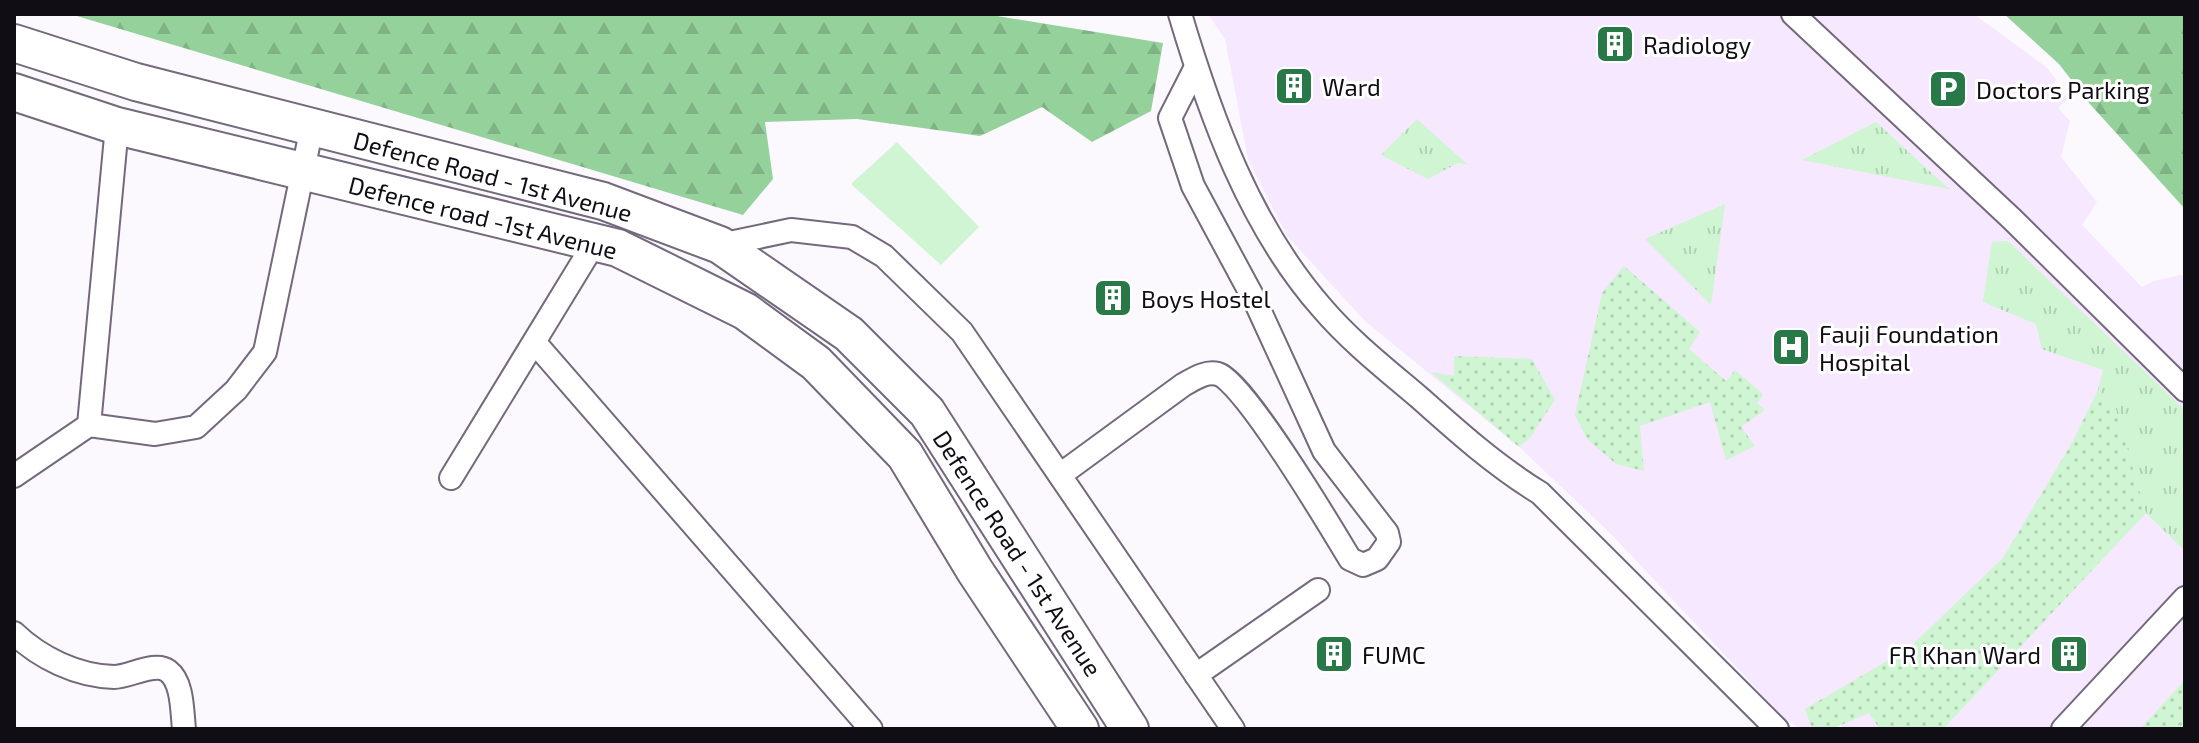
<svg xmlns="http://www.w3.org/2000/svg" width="2199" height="743" font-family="'Exo 2',sans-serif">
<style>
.built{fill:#f5e8ff}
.grass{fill:url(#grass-tufts)}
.forest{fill:url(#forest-firs)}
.park{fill:url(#park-dots)}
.pitch{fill:#cff5d2}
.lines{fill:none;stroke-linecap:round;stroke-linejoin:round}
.minor-casing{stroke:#74697c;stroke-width:26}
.primary-casing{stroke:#74697c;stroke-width:40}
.minor{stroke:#fff;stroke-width:22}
.primary{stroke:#fff;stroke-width:36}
.labels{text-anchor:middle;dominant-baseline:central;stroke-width:6;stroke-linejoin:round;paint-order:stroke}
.poi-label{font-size:24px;fill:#110d14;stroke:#fff;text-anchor:start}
.street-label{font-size:24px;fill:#110d14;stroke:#fff}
</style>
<defs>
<pattern id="grass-tufts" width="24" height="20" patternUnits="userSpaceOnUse" patternTransform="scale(2)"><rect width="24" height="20" fill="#cff5d2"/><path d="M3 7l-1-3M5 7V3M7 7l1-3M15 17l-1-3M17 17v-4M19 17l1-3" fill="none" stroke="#b1d1b3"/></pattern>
<pattern id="forest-firs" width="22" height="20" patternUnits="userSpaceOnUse" patternTransform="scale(2)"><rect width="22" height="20" fill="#95d19b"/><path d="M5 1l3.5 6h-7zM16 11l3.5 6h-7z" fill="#7fb285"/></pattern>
<pattern id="park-dots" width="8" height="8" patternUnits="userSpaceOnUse" patternTransform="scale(2)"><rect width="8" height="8" fill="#cff5d2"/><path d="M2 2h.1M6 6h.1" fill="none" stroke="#b1d1b3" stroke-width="1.8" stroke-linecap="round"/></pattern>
</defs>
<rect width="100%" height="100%" fill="#fbf9fd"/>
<!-- built -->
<polygon class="built" points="1208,14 1974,14 2046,67 2056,79 2053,87 2068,98 2058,108 2070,121 2061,157 2097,202 2082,225 2142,287 2154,281 2181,275 2185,277 2185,729 1844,729 1840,725 1801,729 1786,720 1610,533 1519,447 1365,321 1287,236 1248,159 1225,39"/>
<!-- grass -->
<g class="grass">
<polygon points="1417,119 1468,165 1458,163 1428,179 1381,155"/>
<polygon points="1876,122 1949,189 1802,160"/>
<polygon points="1725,204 1711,305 1645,239"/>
<polygon points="2008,241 2185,410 2185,551 2146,513 2114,403 2098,390 2103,370 2042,349 2036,324 1983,302 1992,242"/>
</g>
<!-- forest -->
<g class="forest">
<polygon points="70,14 985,14 1163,43 1151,111 1092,142 1042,107 980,136 857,119 765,122 773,179 743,215"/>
<polygon points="2004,14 2185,14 2185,209 2089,103 2059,64"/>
</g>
<!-- park -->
<g class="park">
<polygon points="1624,266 1700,332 1689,349 1726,381 1735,370 1763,394 1757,403 1765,410 1741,427 1755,446 1726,460 1710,402 1640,426 1644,471 1616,464 1588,440 1575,415 1602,293"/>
<polygon points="1454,356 1532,359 1555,400 1530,438 1519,447 1431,372 1454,376"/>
<polygon points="2098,390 2114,403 2146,513 1943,729 1880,729 1869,713 1832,729 1812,729 1805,709 1909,648 2003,558 2073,441"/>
<polygon points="2185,680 2185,729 2140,729"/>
</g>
<!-- pitch -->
<polygon class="pitch" points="897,142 979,227 941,265 851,184"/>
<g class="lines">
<!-- minor casing -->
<g class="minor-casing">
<g id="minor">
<path d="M1180 14C1211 118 1250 226 1322 308 1351 342 1387 370 1421 399 1459 433 1496 466 1540 493L1777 729"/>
<polyline points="1793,14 2012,219 2185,390"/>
<polyline points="720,245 791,230 852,237 884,256 962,332 1233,729"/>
<polyline points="536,344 871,729"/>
<polyline points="89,425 155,434 196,427 236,390 265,352 312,127"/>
<path d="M1060 475 1183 385C1194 379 1205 371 1218 374 1243 380 1332 529 1350 559L1363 565 1377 559 1389 542 1387 533 1324 451 1256 303 1193 186 1170 118 1196 67"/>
<polyline points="14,476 89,425 117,126"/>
<polyline points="451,478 595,242"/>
<path d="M14 633C40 658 77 676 114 677 129 677 155 661 168 671 183 682 182 712 184 729"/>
<polyline points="1196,675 1318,590"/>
<polyline points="2063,729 2185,598"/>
</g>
</g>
<!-- primary casing -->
<g class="primary-casing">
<g id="primary">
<polyline points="14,43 136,82 603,201 720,245 849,334 927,412 1130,729"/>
<polyline points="14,92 117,126 618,248 745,311 816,363 905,455 975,571 1080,729"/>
</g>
</g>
<!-- minor -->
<use href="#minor" class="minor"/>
<!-- primary -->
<use href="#primary" class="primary"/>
</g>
<!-- icons -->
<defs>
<g id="building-square" transform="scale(2)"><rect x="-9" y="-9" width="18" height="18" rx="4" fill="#297848" stroke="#fff"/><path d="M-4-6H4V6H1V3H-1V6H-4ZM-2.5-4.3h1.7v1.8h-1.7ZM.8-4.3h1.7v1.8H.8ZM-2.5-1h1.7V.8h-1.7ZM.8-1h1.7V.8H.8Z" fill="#fff"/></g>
<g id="parking-square" transform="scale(2)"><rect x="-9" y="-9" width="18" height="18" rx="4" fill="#297848" stroke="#fff"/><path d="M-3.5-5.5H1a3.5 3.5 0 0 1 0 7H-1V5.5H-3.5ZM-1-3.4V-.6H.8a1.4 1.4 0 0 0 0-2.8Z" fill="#fff"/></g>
<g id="hospital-square" transform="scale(2)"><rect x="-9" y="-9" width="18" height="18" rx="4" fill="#297848" stroke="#fff"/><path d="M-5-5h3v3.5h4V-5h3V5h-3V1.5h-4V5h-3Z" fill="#fff"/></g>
</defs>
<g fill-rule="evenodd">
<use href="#building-square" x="1615" y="44"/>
<use href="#building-square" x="1294" y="86"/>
<use href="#parking-square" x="1948" y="89"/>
<use href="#building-square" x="1113" y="298"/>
<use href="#hospital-square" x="1791" y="347"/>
<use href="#building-square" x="1334" y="654"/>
<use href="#building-square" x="2069" y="654"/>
</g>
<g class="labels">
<!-- poi labels -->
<g class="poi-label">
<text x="1643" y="44">Radiology</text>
<text x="1322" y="86">Ward</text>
<text x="1976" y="89">Doctors Parking</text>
<text x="1141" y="298">Boys Hostel</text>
<text x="1819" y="333">Fauji Foundation<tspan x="1819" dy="28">Hospital</tspan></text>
<text x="1362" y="654">FUMC</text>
<text x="2041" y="654" text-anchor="end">FR Khan Ward</text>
</g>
<!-- street labels -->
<g class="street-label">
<text transform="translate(493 176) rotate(15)">Defence Road - 1st Avenue</text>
<text transform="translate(483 217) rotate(14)">Defence road -1st Avenue</text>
<text transform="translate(1018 553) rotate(57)">Defence Road - 1st Avenue</text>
</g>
</g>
<!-- border -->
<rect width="2199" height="743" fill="none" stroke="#110d14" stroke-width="32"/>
</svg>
